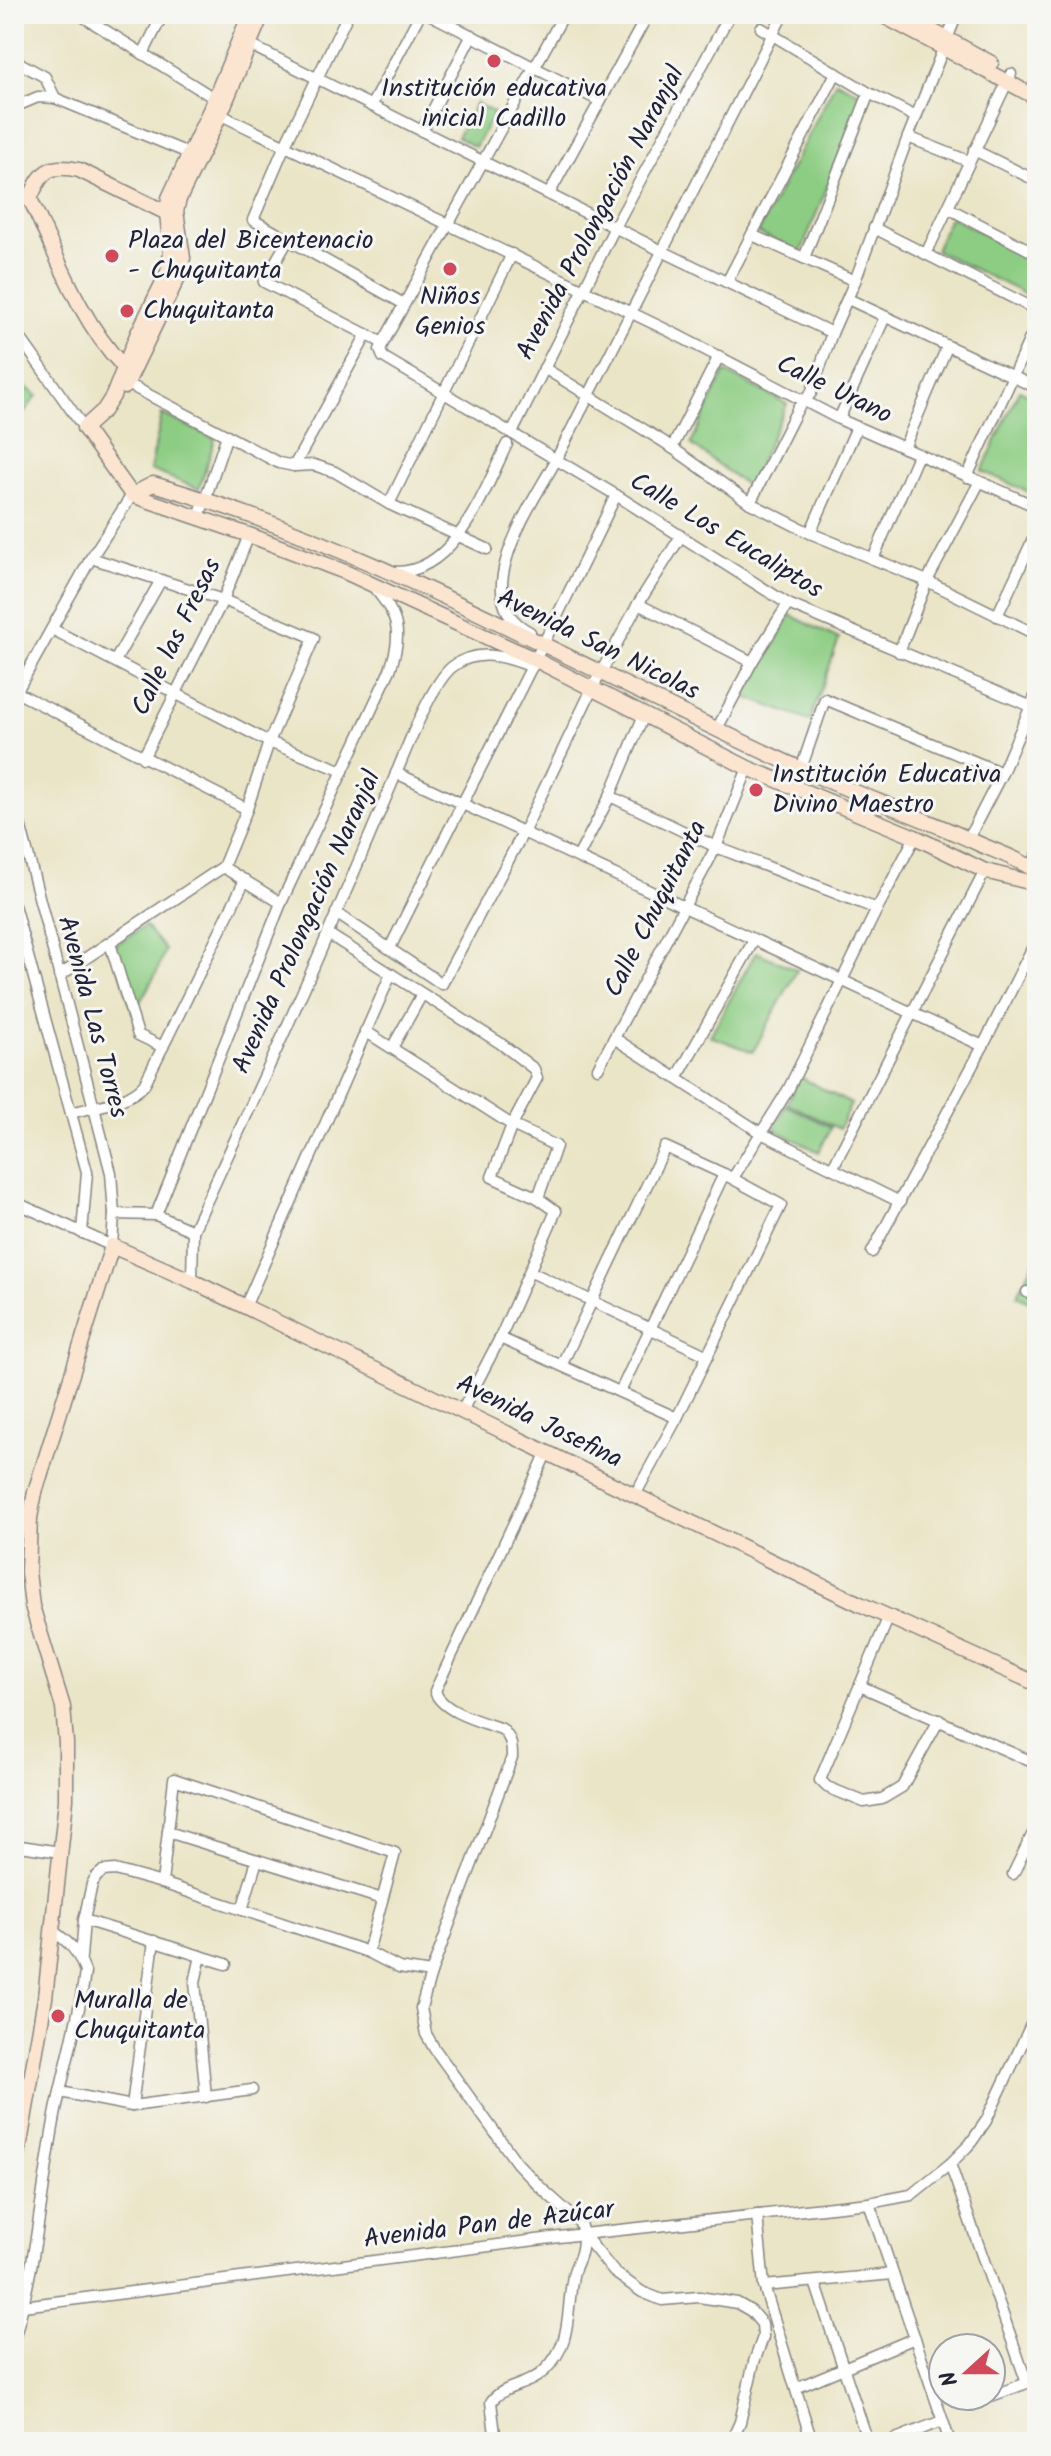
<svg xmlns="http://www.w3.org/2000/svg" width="1051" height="2456" font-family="Kalam,sans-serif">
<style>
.green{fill:#8dcd83;stroke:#58785f;stroke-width:2}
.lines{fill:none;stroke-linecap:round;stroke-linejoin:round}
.street-casing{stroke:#868481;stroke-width:13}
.secondary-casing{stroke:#868481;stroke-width:17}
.street{stroke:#fff;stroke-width:10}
.secondary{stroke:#fce5d0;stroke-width:14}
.poi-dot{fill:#d1495b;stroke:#f6f6f2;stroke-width:3}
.labels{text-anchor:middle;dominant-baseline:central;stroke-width:6;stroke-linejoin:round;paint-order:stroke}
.poi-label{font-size:26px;fill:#22223b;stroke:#f6f6f2;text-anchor:start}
.street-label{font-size:26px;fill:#22223b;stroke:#f6f6f2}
</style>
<rect width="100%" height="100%" fill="#f6f6f2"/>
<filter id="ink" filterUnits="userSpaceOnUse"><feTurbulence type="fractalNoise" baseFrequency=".0125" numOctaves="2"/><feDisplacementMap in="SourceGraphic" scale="16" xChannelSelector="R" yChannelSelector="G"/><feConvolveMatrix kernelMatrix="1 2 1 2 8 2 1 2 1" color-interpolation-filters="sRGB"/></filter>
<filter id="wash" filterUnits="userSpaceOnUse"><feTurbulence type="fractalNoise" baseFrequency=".006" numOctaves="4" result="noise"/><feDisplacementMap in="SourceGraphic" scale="32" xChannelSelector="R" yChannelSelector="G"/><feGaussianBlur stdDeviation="1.8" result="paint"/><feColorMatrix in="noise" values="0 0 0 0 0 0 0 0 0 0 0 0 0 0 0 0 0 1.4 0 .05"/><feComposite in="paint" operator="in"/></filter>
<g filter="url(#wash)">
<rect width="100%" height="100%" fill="#ebe5c7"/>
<!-- green -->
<g class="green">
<polygon points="836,81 864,95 801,252 758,233"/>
<polygon points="476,103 494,113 475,147 457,137"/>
<polygon points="950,216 1037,263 1037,300 935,250"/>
<polygon points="725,372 787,404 748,487 691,444"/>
<polygon points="15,378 37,396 14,425 14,379"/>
<polygon points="1019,390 1037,398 1037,496 982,471"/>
<polygon points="162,414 215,439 199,489 150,470"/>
<polygon points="790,615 839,639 810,721 745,697"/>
<polygon points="145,926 165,950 157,972 133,1014 114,946"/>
<polygon points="756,952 797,970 753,1052 710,1036"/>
<polygon points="800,1077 851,1104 839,1129 787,1103"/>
<polygon points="786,1105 831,1127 819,1152 774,1129"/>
<polygon points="1037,1256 1037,1305 1017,1295"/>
</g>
</g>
<g filter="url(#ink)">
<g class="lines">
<!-- street casing -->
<g class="street-casing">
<g id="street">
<polyline points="79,14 214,98"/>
<polyline points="348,14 285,145 253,220 404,304"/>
<polyline points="429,14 600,101"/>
<polyline points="564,14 383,343 380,350 383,357 616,495 788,604 1030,706"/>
<polyline points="761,28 869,93 916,117"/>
<polyline points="246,43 662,251 832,333"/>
<polyline points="143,54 163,14"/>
<polyline points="14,60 45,77 55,98"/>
<polyline points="371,106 420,14"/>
<polyline points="14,107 38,97 55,98 188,153"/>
<polyline points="217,113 669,331 839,419 1037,507"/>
<polyline points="422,131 472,35"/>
<polyline points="908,137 968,161"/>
<polyline points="974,150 1037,181"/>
<polyline points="549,194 648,14"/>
<polyline points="948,208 1037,254"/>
<polyline points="874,228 1037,310"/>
<polyline points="752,235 855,281"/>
<polyline points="288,240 264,282 383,343"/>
<polyline points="926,254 1011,74"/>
<polyline points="804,258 869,93"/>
<polyline points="727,282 836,73"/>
<polyline points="848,299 1037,388"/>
<polyline points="14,329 84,428"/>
<polyline points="544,368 664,442 750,503 810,533 927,581 1037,635"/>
<polyline points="122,381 279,463 294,466 314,465 335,472 389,504 487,549"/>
<polyline points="839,419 885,317"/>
<polyline points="512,433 615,227 730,14"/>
<polyline points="672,448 719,356"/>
<polyline points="904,448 947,347"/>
<polyline points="294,466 367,334"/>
<polyline points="967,477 1037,323"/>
<polyline points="750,503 798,408 811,393 832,333 855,281 908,137 957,14"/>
<polyline points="389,504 512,254"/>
<polyline points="199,517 227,435"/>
<polyline points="810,533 857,427"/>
<polyline points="91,558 223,600 314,638 269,742 247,809 223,867 281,903"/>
<polyline points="873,559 918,455"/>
<path d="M393 572C455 575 485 489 507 444"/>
<polyline points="638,604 752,662"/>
<polyline points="997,616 1037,531"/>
<polyline points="52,629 269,742 343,771"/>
<path d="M530 632C463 600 534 501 556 460L783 14"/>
<polyline points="899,652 927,581 979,483"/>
<polyline points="115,661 161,580"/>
<polyline points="16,692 247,809"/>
<polyline points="14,696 91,558 132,495"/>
<polyline points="717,729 752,662 788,604"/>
<polyline points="143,758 223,600 249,535"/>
<polyline points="801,769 825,699 1002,773"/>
<polyline points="396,773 983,1046"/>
<polyline points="610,796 716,847 877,909"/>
<polyline points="14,801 111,1173 114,1214 112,1246 19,1204 14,1195"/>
<polyline points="968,839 1002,773 1037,692"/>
<polyline points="578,857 610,796 644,715"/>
<polyline points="1031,867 1037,855"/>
<polyline points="14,905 87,1172 82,1233"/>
<polyline points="336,913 442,984 524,831 592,689 638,604 681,536"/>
<polyline points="328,934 500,1043 534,1069 537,1078 512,1125 556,1146 538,1198"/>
<polyline points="110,943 138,1035 163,1047"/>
<path d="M390 948C464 797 544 648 616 495"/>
<polyline points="59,976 223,867"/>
<polyline points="365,1031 512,1125 492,1177 538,1198 556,1211 500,1338 462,1411"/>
<polyline points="614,1038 761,1133 900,1202"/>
<polyline points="392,1048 422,994"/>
<polyline points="598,1068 716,847 748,768"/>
<polyline points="677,1078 754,940"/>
<path d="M71 1113C95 1106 126 1104 144 1085L245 880"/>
<polyline points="833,1167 985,871"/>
<polyline points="733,1178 788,1090 877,909 915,837"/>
<polyline points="114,1214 156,1215 193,1231"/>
<path d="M156 1215 281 903 390 670C402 636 400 617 375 589"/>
<polyline points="872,1252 983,1046 1037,939"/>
<polyline points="531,1272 708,1356"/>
<path d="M192 1281 193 1231C238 1132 286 1033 329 931 351 879 373 827 396 774 406 749 432 683 452 667 476 648 506 656 532 667"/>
<polyline points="1027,1292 1037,1297"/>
<polyline points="245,1307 391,974"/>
<polyline points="500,1338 677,1418"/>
<polyline points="562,1364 665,1147 724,1174 781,1205 677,1418 635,1495"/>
<polyline points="620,1392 724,1174"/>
<path d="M547 1452 435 1691C441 1712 482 1722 502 1729 511 1738 512 1745 512 1757L431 1973 421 2008 426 2034 434 2048 517 2163 539 2186 580 2223 583 2234 614 2272 642 2292 662 2300 699 2297 737 2303 751 2311 762 2324 763 2337 754 2362 740 2422 731 2442"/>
<polyline points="889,1616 820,1780 827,1787 864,1802 882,1799 902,1787 939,1720"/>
<polyline points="860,1686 1037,1764"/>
<polyline points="168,1832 382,1899"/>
<polyline points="14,1845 60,1852"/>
<polyline points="1013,1874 1037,1825"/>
<polyline points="162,1883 174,1779 395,1853 368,1952"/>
<polyline points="242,1910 257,1860"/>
<polyline points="84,1920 226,1964"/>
<polyline points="201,1956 195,1982 206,2097"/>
<polyline points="81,1957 84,1920 92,1884 96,1877 103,1871 115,1870 162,1883 368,1952 399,1968 431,1973"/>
<polyline points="60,2092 132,2106 252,2090"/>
<polyline points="132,2106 154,1941"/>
<polyline points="950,2164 1027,2383 991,2396"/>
<polyline points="869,2203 950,2442"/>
<polyline points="757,2215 764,2286 812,2442"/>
<polyline points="815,2282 868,2442"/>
<polyline points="764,2286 893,2274"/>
<polyline points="23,2306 583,2234 869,2203 911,2195 950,2164 970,2144 986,2121 1037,2012"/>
<path d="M14 2339C36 2266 41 2191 55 2116 64 2068 79 2021 85 1972 79 1952 70 1943 53 1931"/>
<polyline points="796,2388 915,2338"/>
<path d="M496 2442 491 2402C502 2385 529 2386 544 2371 573 2344 566 2311 573 2276 574 2268 579 2261 581 2253 583 2247 583 2240 583 2234"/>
<polyline points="888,2442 942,2421"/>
</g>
</g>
<!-- secondary casing -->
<g class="secondary-casing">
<g id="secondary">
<polyline points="250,14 210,110 169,198 167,213 171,252 168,272 137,335 113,396 104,410 84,428 132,495 249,535 345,572 536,660 748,768 915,837 985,871 1037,884"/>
<polyline points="880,14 1037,98"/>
<polyline points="901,14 991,63"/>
<polyline points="14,197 30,199"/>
<path d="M123 366C79 320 57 255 30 199 41 172 48 163 79 170L167 213"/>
<polyline points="125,387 180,273 183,258 176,211 179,199 220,115 262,14"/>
<path d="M132 495 153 484C380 549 585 671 799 768 858 795 919 816 977 843 997 852 1020 859 1037 872"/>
<polyline points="14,2178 45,1998 66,1800 66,1743 63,1707 32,1606 28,1572 30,1518 35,1492 112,1246 192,1281 860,1604 1037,1684"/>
</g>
</g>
<!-- street -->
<use href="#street" class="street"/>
<!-- secondary -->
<use href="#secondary" class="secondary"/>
</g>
</g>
<!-- markers -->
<g class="poi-dot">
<circle cx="494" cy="61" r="8"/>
<circle cx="112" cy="256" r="8"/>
<circle cx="450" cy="269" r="8"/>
<circle cx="127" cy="311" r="8"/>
<circle cx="756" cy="790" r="8"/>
<circle cx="58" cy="2016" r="8"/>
</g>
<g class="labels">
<!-- poi labels -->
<g class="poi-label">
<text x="494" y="89" text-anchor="middle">Institución educativa<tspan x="494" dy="30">inicial Cadillo</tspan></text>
<text x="128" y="241">Plaza del Bicentenacio<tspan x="128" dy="30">- Chuquitanta</tspan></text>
<text x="450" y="297" text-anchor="middle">Niños<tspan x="450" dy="30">Genios</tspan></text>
<text x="143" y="311">Chuquitanta</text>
<text x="772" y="775">Institución Educativa<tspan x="772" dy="30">Divino Maestro</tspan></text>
<text x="74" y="2001">Muralla de<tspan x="74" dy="30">Chuquitanta</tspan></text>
</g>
<!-- street labels -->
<g class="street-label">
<text transform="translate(601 213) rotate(-62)">Avenida Prolongación Naranjal</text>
<text transform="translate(834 390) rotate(26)">Calle Urano</text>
<text transform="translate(726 536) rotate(31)">Calle Los Eucaliptos</text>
<text transform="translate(177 637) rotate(-64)">Calle las Fresas</text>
<text transform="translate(598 645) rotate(26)">Avenida San Nicolas</text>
<text transform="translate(656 909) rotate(-63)">Calle Chuquitanta</text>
<text transform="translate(307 922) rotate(-66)">Avenida Prolongación Naranjal</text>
<text transform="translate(92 1017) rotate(75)">Avenida Las Torres</text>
<text transform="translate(539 1422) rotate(26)">Avenida Josefina</text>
<text transform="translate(489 2225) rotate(-7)">Avenida Pan de Azúcar</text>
</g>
</g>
<!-- margin -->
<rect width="1051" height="2456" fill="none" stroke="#f6f6f2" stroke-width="48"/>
<!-- north arrow -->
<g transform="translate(967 2372) rotate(249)"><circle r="38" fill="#f6f6f2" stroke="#a1a1a9" stroke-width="2"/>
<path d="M0-6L14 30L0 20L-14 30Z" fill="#d1495b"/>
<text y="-12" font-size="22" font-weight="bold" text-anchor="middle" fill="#22223b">N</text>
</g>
</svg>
